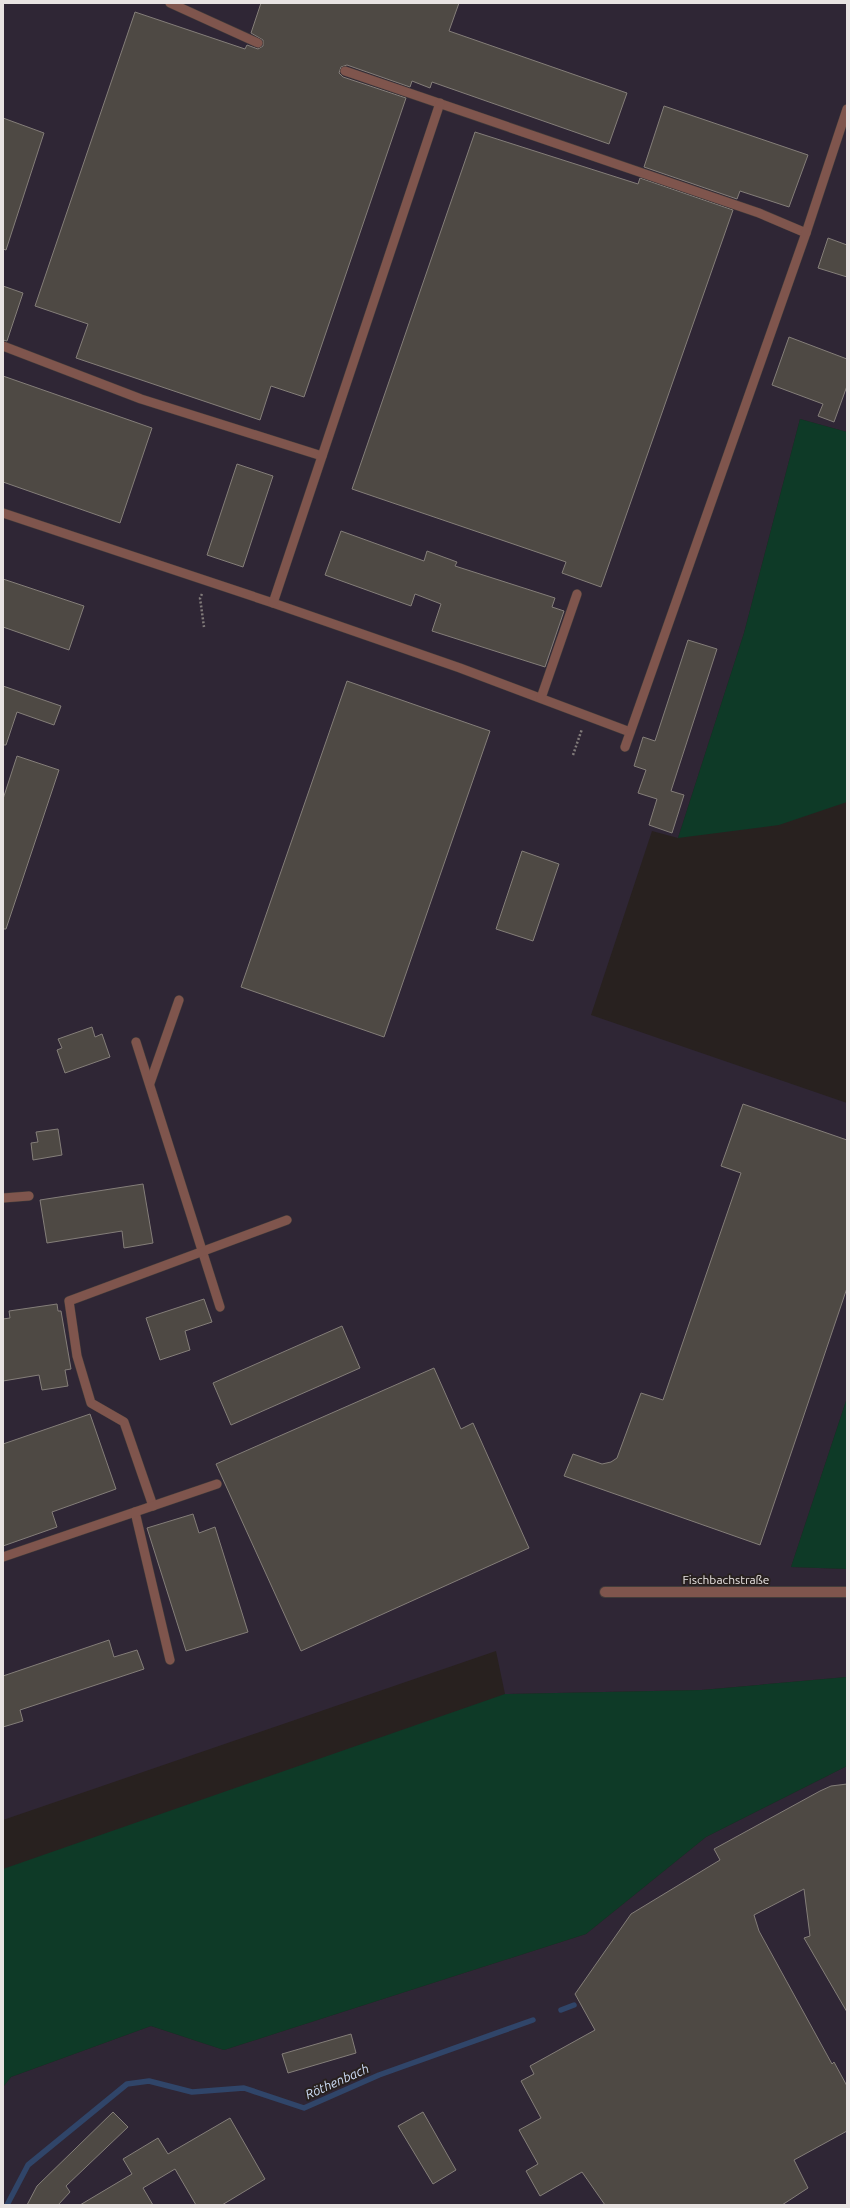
<svg xmlns="http://www.w3.org/2000/svg" width="850" height="2208" font-family="Ubuntu,sans-serif">
<style>
.industrial{fill:#2f2635}
.green{fill:#0e3a27}
.lines{fill:none;stroke-linecap:round;stroke-linejoin:round}
.stream{stroke:#304569;stroke-width:5.5}
.building{fill:#4e4944;stroke:#847e79}
.service-casing{stroke:#433c3a;stroke-width:10}
.minor-casing{stroke:#433c3a;stroke-width:12}
.path{stroke:#817b7a;stroke-width:2.5;stroke-dasharray:2 2;stroke-linecap:butt}
.service{stroke:#7f554d;stroke-width:9}
.minor{stroke:#7f554d;stroke-width:10}
.labels{text-anchor:middle;dominant-baseline:central;stroke-width:4;stroke-linejoin:round;paint-order:stroke}
.street-label{font-size:12px;fill:#e8e3e2;stroke:#28211f}
.water-label{font-size:13px;font-style:italic;fill:#cfdef8;stroke:#28211f}
</style>
<rect width="100%" height="100%" fill="#28211f"/>
<!-- industrial -->
<g class="industrial">
<polygon points="3,3 847,3 847,432 800,419 744,633 678,838 652,831 591,1015 847,1103 847,1398 791,1567 847,1569 847,1677 702,1690 505,1694 496,1651 3,1820"/>
<polygon points="847,1766 847,2205 3,2205 3,2087 11,2077 151,2026 224,2050 586,1934 706,1837"/>
</g>
<!-- green -->
<g class="green">
<polygon points="800,419 847,432 847,802 779,825 678,838 744,633"/>
<polygon points="847,1398 847,1569 791,1567"/>
<polygon points="847,1677 847,1766 706,1837 586,1934 224,2050 151,2026 11,2077 3,2087 3,1869 505,1694 702,1690"/>
</g>
<g class="lines">
<!-- stream -->
<g class="stream">
<polyline points="561,2010 574,2005"/>
<polyline points="7,2205 28,2165 127,2084 149,2081 192,2092 244,2088 304,2108 379,2075 533,2020"/>
</g>
</g>
<!-- building -->
<g class="building">
<polygon points="261,3 459,3 449,31 627,93 609,144 432,82 430,88 412,81 410,87 347,65 341,67 339,73 343,77 406,98 304,397 271,386 260,420 76,358 88,324 35,306 135,12 245,49 247,45 258,49 263,46 263,40 251,33"/>
<polygon points="664,106 808,155 789,207 740,191 737,199 644,167"/>
<polygon points="3,118 44,133 6,250 3,249"/>
<polygon points="475,132 638,184 640,178 733,210 601,587 562,573 566,562 352,489"/>
<polygon points="828,238 847,245 847,277 818,268"/>
<polygon points="3,286 23,293 7,341 3,340"/>
<polygon points="789,337 847,359 847,386 834,422 818,416 823,404 772,385"/>
<polygon points="3,376 152,428 120,523 3,482"/>
<polygon points="237,464 273,476 243,567 207,555"/>
<polygon points="341,531 424,561 427,551 457,562 455,566 555,598 552,607 564,611 545,667 432,631 441,604 415,594 411,606 325,575"/>
<polygon points="3,579 84,606 69,650 3,627"/>
<polygon points="688,640 717,649 671,791 684,795 672,833 649,825 657,799 638,793 646,770 634,766 643,737 655,741"/>
<polygon points="347,681 490,731 384,1037 241,987"/>
<polygon points="3,686 61,706 54,725 17,712 6,745 3,745"/>
<polygon points="17,756 59,770 6,929 3,929 3,799"/>
<polygon points="522,851 559,864 533,941 496,929"/>
<polygon points="92,1027 95,1037 102,1034 110,1057 65,1073 57,1050 62,1048 58,1039"/>
<polygon points="743,1104 847,1140 847,1288 760,1545 564,1476 573,1454 602,1464 611,1462 617,1458 641,1393 663,1400 741,1173 721,1166"/>
<polygon points="58,1129 62,1155 33,1160 31,1143 38,1142 36,1132"/>
<polygon points="143,1184 153,1243 124,1248 122,1231 47,1243 40,1200"/>
<polygon points="204,1299 212,1322 185,1331 190,1350 160,1360 146,1318"/>
<polygon points="57,1304 58,1311 61,1311 71,1369 65,1370 68,1386 42,1390 39,1375 3,1381 3,1319 10,1318 9,1311"/>
<polygon points="342,1326 360,1368 231,1425 213,1383"/>
<polygon points="434,1368 461,1429 473,1423 529,1548 301,1651 216,1464"/>
<polygon points="90,1414 116,1489 52,1512 57,1527 3,1546 3,1444"/>
<polygon points="193,1514 199,1533 215,1527 248,1632 186,1651 147,1528"/>
<polygon points="109,1640 114,1657 137,1650 144,1669 20,1710 23,1721 3,1727 3,1676"/>
<polygon points="847,1784 847,2012 804,1938 810,1936 804,1889 754,1915 759,1931 832,2064 834,2062 847,2086 847,2131 794,2160 808,2188 782,2205 605,2205 582,2172 540,2196 526,2171 538,2164 519,2130 541,2118 521,2081 534,2074 530,2066 595,2030 575,1994 631,1914 720,1860 714,1849 820,1791 831,1786"/>
<polygon points="351,2034 356,2053 288,2073 282,2054"/>
<polygon points="113,2112 128,2127 66,2186 70,2192 58,2205 27,2205 37,2186"/>
<polygon points="423,2112 456,2170 433,2184 398,2126"/>
<polygon points="230,2118 265,2179 222,2205 196,2205 175,2169 143,2188 153,2205 80,2205 132,2174 123,2159 158,2138 168,2154"/>
</g>
<g class="lines">
<!-- service casing -->
<g class="service-casing">
<g id="service">
<polyline points="170,3 258,43"/>
<polyline points="345,71 759,213 806,233"/>
<polyline points="3,346 141,399 322,456"/>
<polyline points="3,513 273,603 460,668 630,732"/>
<polyline points="273,603 440,103"/>
<polyline points="541,698 577,594"/>
<polyline points="625,747 806,233 847,109"/>
<polyline points="136,1042 220,1307"/>
<polyline points="150,1083 179,1000"/>
<polyline points="3,1198 29,1196"/>
<polyline points="153,1506 124,1422 91,1403 77,1356 69,1301 287,1220"/>
<polyline points="135,1512 170,1660"/>
<polyline points="3,1557 217,1484"/>
</g>
</g>
<!-- minor casing -->
<g class="minor-casing">
<polyline id="minor" points="605,1592 847,1592"/>
</g>
<!-- path -->
<g class="path">
<polyline points="202,594 200,598 204,627"/>
<polyline points="573,755 582,729"/>
</g>
<!-- service -->
<use href="#service" class="service"/>
<!-- minor -->
<use href="#minor" class="minor"/>
</g>
<g class="labels">
<!-- street labels -->
<g class="street-label">
<text x="726" y="1579">Fischbachstraße</text>
</g>
<!-- water labels -->
<g class="water-label">
<text transform="translate(337 2081) rotate(-24)">Röthenbach</text>
</g>
</g>
<!-- border -->
<rect width="850" height="2208" fill="none" stroke="#e8e3e2" stroke-width="8"/>
</svg>
